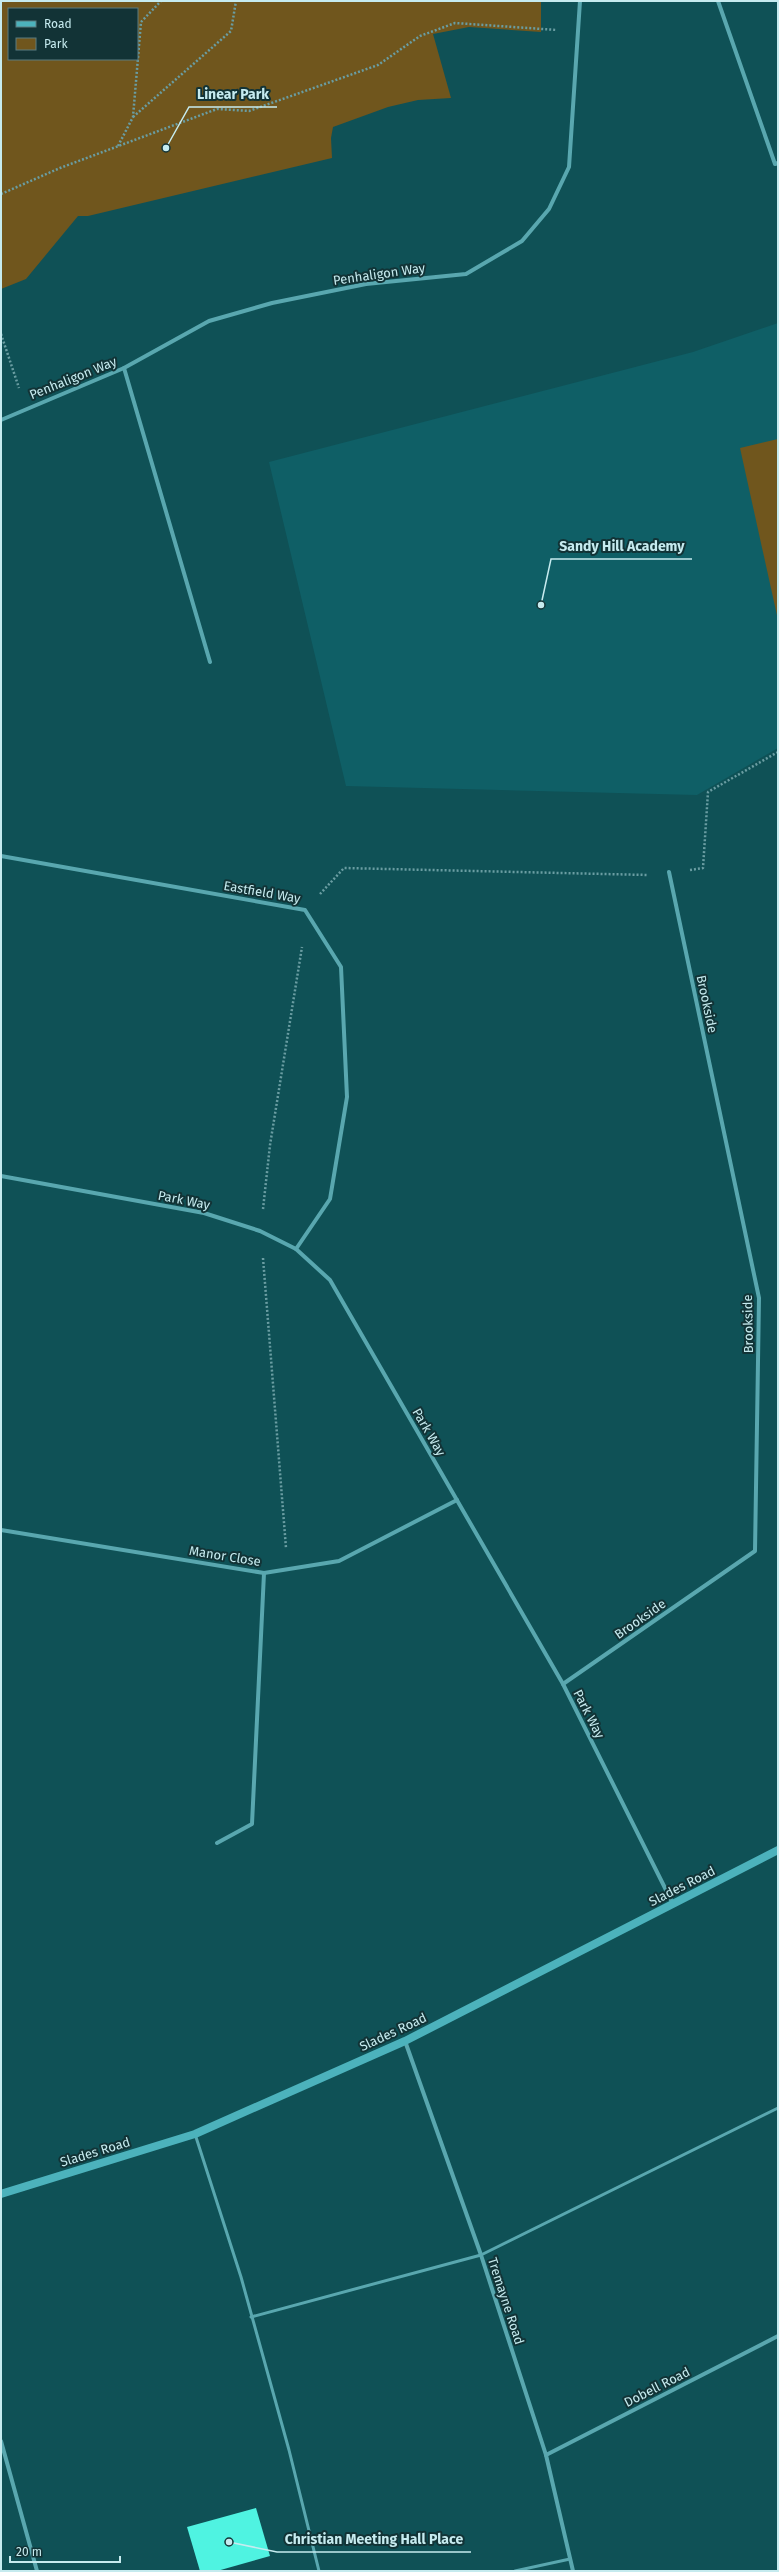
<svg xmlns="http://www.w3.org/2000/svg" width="779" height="2572" font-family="'Fira Sans',sans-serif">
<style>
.built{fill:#0f5f66}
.green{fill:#70561d;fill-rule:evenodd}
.building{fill:#4ff3e1}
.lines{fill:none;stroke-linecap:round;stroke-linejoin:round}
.path{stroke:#6a9da2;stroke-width:2.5;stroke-dasharray:2 2;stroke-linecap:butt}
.lane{stroke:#59a7af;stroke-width:3}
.street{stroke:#59a7af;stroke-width:4}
.secondary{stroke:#4cb2bc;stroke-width:8}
.labels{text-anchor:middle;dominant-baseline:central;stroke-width:4;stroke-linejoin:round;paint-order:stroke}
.street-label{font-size:13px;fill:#c6ebef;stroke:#123336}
.leader{fill:none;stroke:#c6ebef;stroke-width:1.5}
.callout-dot{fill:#c6ebef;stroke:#123336;stroke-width:1.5}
.callout-label{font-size:14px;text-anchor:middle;font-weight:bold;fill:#c6ebef;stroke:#123336;stroke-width:4;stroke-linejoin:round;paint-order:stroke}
</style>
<rect width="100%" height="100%" fill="#0f5156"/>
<!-- built -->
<polygon class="built" points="778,323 778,748 697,795 346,786 269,462 693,352"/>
<!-- green -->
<g class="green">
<path d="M1 1H541V32L469 27 433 34 451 98 418 100 388 107 333 127 331 138 332 158 88 216H78L26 279 1 289ZM9 9H137V59H9Z"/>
<polygon points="778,439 778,620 740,448"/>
</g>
<!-- building -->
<polygon class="building" points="256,2508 270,2556 217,2571 200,2571 187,2527"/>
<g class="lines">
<!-- path -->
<g class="path">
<polyline points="133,117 231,31 236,1"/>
<polyline points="118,146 133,117 141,22 161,1"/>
<polyline points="1,194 60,168 217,109 249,111 378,65 420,36 455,23 557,30"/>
<polyline points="1,334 19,388"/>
<polyline points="690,870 703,868 708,792 778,752"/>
<polyline points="320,894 344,868 648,875"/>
<polyline points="263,1209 270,1145 302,947"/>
<polyline points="263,1258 286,1548"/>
</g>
<!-- lane -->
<g class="lane">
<polyline points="195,2134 241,2277 289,2450 319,2571"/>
<polyline points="251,2317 481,2255 778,2108"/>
<polyline points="515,2571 570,2559"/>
</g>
<!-- street -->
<g class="street">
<polyline points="718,1 775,164 778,163"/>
<polyline points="124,368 210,662"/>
<polyline points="1,420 124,368 209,321 272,303 366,284 466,274 522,241 549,209 569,167 580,1"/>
<polyline points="1,856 305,910 341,967 347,1097 330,1199 296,1249"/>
<polyline points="1,1176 204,1213 260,1231 296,1249 330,1280 563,1684 673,1904"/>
<polyline points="1,1530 264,1573 339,1561 457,1500"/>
<polyline points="563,1684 755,1551 759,1298 669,872"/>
<polyline points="217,1843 252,1824 264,1573"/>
<polyline points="405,2041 481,2255 546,2455 573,2571"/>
<polyline points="1,2441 37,2571"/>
<polyline points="546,2455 778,2336"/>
</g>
<!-- secondary -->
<polyline class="secondary" points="1,2194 195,2134 405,2041 778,1850"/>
</g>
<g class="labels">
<!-- street labels -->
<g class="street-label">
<text transform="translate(379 274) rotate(-8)">Penhaligon Way</text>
<text transform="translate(73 378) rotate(-22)">Penhaligon Way</text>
<text transform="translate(262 892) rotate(10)">Eastfield Way</text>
<text transform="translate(707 1004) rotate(78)">Brookside</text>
<text transform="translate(184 1200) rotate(11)">Park Way</text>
<text transform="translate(748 1324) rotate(-91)">Brookside</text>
<text transform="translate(429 1432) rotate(60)">Park Way</text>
<text transform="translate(225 1556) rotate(9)">Manor Close</text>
<text transform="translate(640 1619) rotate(-35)">Brookside</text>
<text transform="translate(589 1714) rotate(63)">Park Way</text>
<text transform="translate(682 1886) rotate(-27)">Slades Road</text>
<text transform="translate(393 2032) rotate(-25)">Slades Road</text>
<text transform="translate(95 2152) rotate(-17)">Slades Road</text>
<text transform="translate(506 2301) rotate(72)">Tremayne Road</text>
<text transform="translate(657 2387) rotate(-27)">Dobell Road</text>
</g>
</g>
<!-- callouts -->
<path class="leader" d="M166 148L189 107H277M541 605L551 559H692M229 2542L277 2552H471"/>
<g class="callout-dot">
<circle cx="166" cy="148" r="4"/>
<circle cx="541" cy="605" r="4"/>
<circle cx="229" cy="2542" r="4"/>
</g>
<g class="callout-label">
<text x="233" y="99">Linear Park</text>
<text x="622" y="551">Sandy Hill Academy</text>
<text x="374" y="2544">Christian Meeting Hall Place</text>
</g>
<!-- border -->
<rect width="779" height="2572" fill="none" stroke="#c6ebef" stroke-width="4"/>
<!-- legend -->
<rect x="8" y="8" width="130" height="52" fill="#123336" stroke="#5a7d80"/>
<rect x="16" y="21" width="20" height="6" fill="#4cb2bc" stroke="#5a7d80"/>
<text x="44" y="28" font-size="12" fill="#c6ebef">Road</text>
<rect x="16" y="38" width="20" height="12" fill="#70561d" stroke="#5a7d80"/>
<text x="44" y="48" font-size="12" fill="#c6ebef">Park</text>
<!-- scale -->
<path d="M10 2556v6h110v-6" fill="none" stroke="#c6ebef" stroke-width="2"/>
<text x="16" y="2556" font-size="12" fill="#c6ebef" stroke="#123336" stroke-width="3" paint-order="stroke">20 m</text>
</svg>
